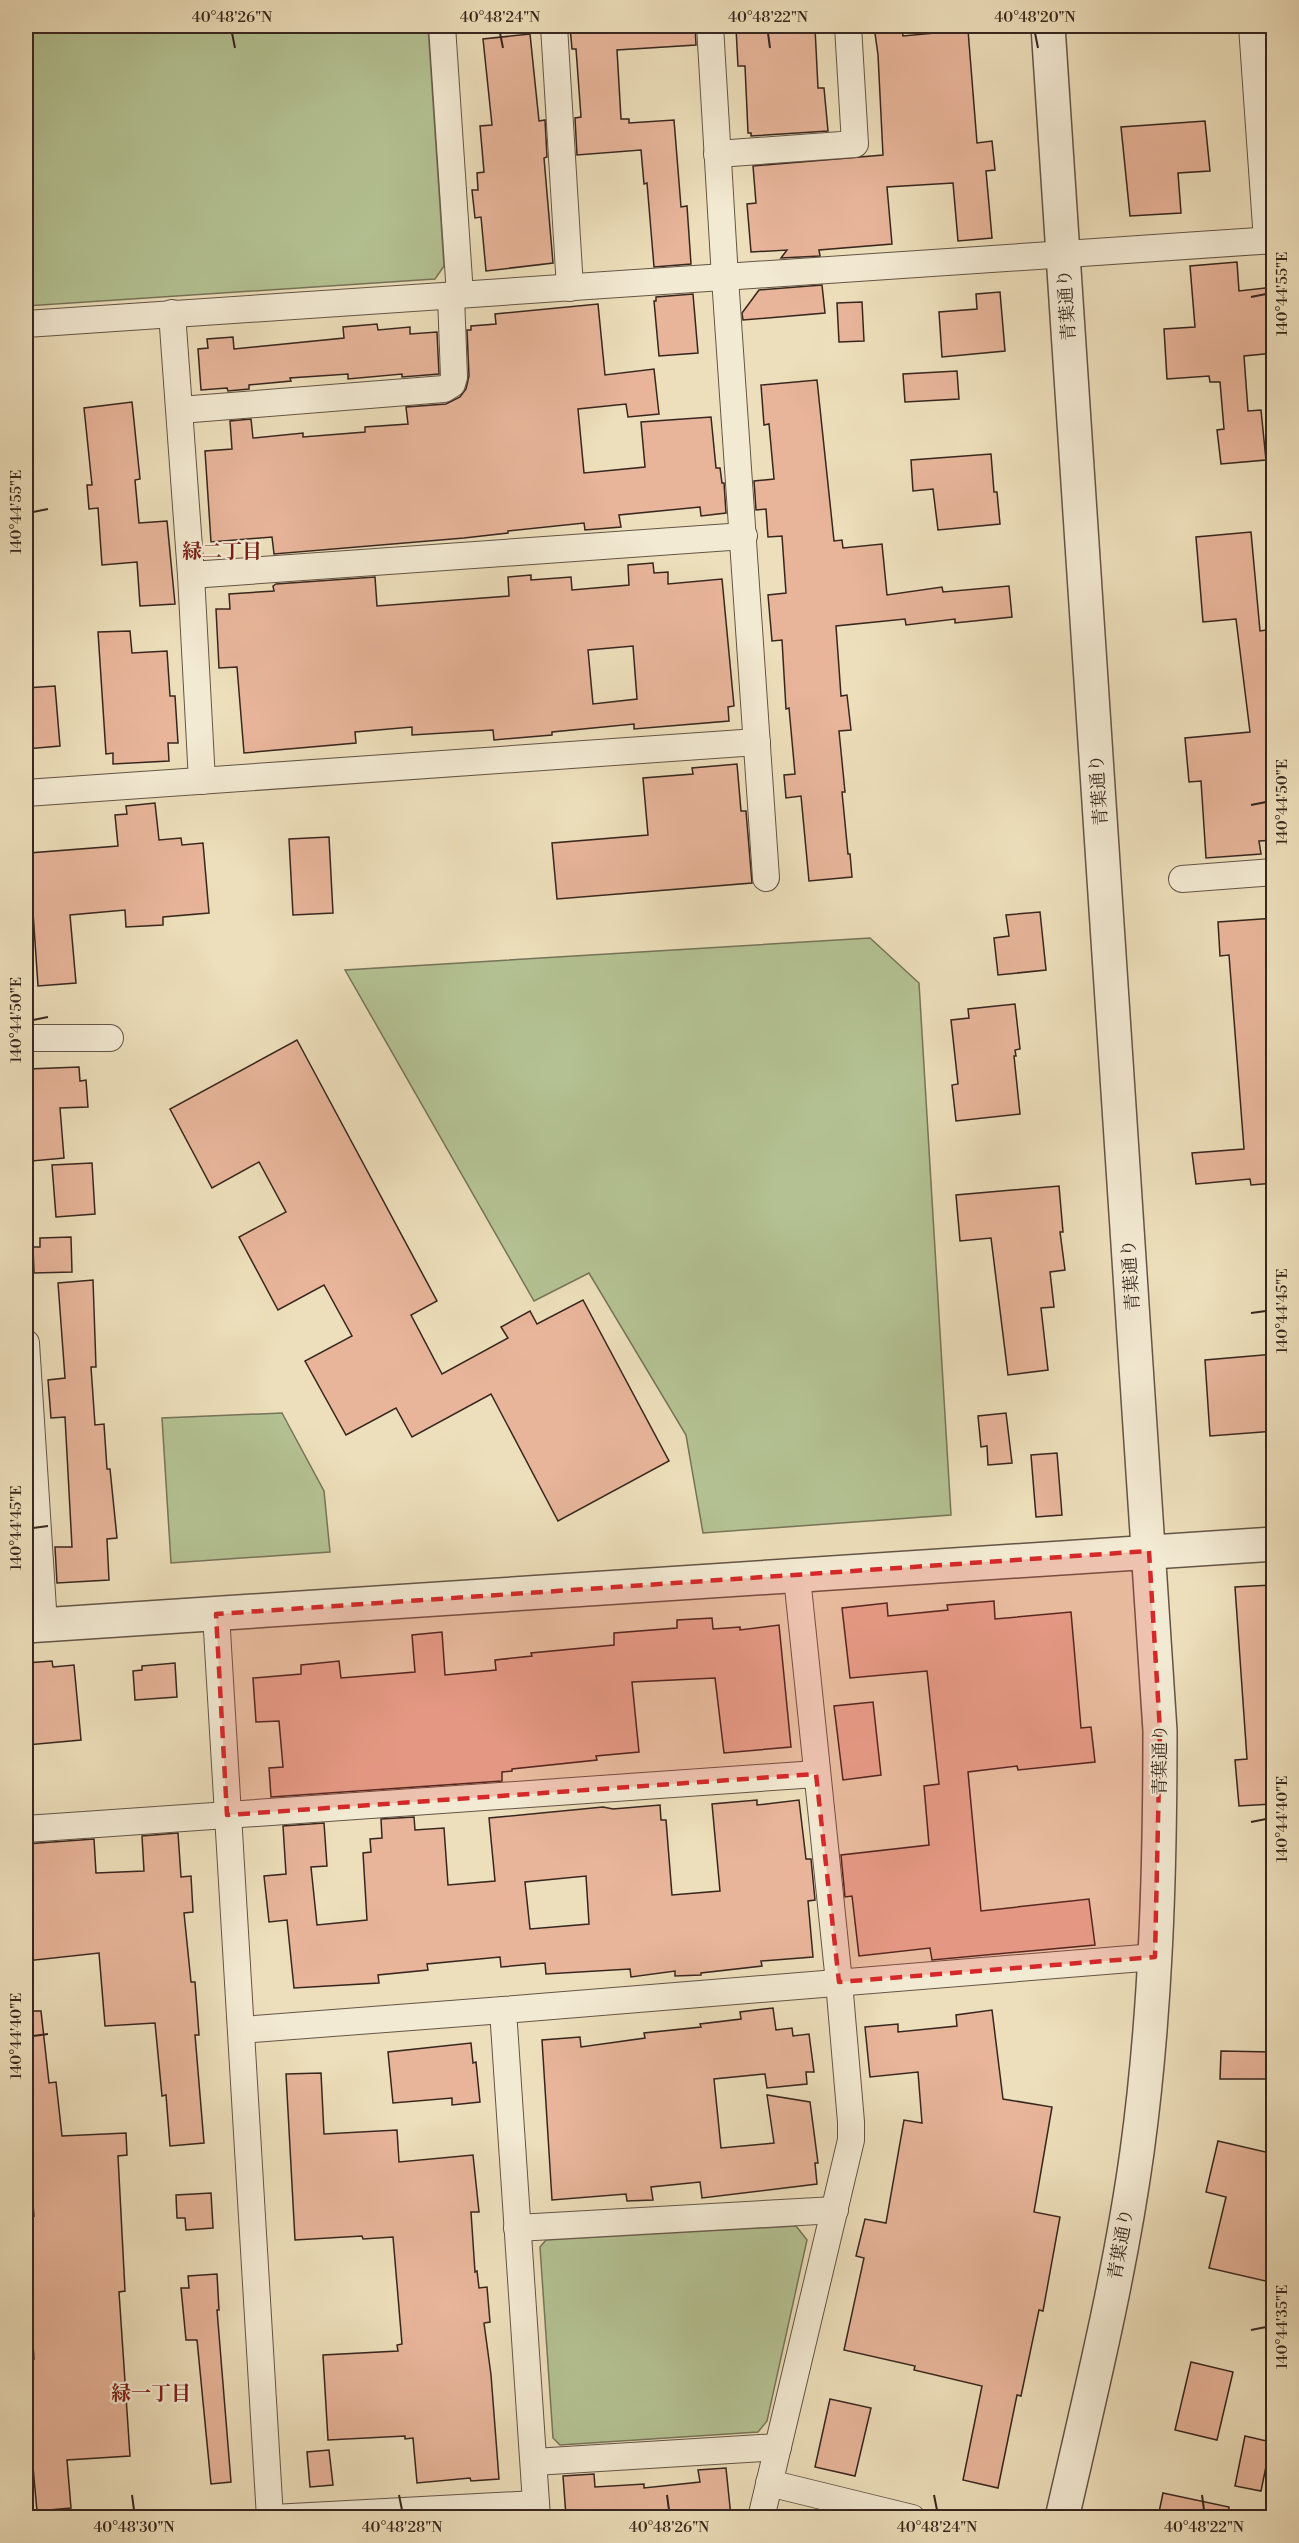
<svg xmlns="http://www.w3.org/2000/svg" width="1299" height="2543" font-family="'Libre Bodoni','Noto Serif JP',serif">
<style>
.green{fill:#b4c293;stroke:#767459;stroke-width:1.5}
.building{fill:#e8b59a;stroke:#37261f;stroke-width:1.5;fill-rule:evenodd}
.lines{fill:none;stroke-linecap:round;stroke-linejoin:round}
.minor-casing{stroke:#645446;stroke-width:28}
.tertiary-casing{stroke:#645446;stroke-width:36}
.minor{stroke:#f3ead3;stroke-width:26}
.tertiary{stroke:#f3ead3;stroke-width:33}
.marked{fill:#d62828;fill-opacity:0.2;stroke:#d62828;stroke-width:4.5;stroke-dasharray:12 8;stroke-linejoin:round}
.ticks{fill:none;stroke:#37261f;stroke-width:2}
.labels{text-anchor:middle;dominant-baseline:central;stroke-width:4.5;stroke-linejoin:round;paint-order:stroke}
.street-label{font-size:18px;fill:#37261f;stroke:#f3ead3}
.neighbourhood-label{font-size:20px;font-weight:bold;fill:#7a1f14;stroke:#f3ead3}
.neatline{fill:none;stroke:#37261f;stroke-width:2}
.ticks-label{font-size:15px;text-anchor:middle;fill:#37261f}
</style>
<rect width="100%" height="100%" fill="#eddfbb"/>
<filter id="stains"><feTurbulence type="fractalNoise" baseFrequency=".00333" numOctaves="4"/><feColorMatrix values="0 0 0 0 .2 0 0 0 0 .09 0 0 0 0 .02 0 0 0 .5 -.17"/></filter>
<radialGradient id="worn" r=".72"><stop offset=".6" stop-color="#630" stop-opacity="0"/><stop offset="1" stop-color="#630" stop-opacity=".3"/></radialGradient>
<!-- green -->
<g class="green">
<polygon points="26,26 428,26 444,266 435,279 26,306"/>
<polygon points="870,938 919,983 951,1515 703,1533 686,1435 589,1273 534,1301 345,970"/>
<polygon points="282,1413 324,1491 330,1552 171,1563 162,1418"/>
<polygon points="796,2226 807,2240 767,2421 758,2432 560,2445 553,2438 540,2247 546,2240"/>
</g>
<!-- building -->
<g class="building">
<polygon points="595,26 695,26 696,45 617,50 621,119 629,119 629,123 674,120 681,207 687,206 691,264 654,267 647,183 644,184 641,150 577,155 575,118 581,117 576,49 572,49 570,27"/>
<polygon points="766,26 767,30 815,28 818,88 824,88 828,131 751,136 751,133 748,133 745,66 738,66 736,28"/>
<polygon points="874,26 902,26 903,36 968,30 977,143 992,141 995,170 986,171 992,238 958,241 953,183 887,187 892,244 819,250 820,256 781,258 787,250 751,252 747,204 756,203 753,166 883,155 878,55"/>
<polygon points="530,34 539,121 545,120 547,157 544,158 553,263 486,271 481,217 475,218 472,190 478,190 477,173 484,172 480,126 492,125 483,39"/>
<polygon points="1205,121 1210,171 1178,173 1181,213 1130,216 1121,127"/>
<polygon points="1237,262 1239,291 1274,287 1274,353 1244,356 1248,411 1261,410 1266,460 1221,464 1217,430 1224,429 1220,382 1210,382 1209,376 1167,379 1164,329 1195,327 1190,266"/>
<polygon points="822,285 825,313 743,320 742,313 759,290"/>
<polygon points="1000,292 1005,351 942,357 939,312 977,309 976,294"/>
<polygon points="693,294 698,353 659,356 654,301 656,301 656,297"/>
<polygon points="862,302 864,341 839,342 837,303"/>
<polygon points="598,304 605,375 654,369 659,414 628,417 626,404 578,409 584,473 645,467 641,422 711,417 716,468 720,468 722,483 724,483 726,513 701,516 700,507 619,515 621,527 585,530 584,523 508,531 508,533 464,538 274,554 272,537 211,542 205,451 232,449 230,421 251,419 253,438 303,433 303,437 365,432 365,427 408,424 406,407 446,404 460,397 466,389 469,376 467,330 471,330 471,326 496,324 495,314"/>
<polygon points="377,324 378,330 410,327 410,334 437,332 439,374 402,377 402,374 348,379 348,374 290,378 291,381 249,385 249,389 228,391 227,388 201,390 198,349 208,348 207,339 233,337 234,349 344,338 343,327"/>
<polygon points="957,371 959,399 905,402 903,374"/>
<polygon points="817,380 834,541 842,540 843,548 882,544 887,595 942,587 943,592 1009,586 1012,617 955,623 955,619 906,625 905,619 836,626 841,696 847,695 851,730 839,731 845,792 842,792 848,854 850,854 852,877 809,881 801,796 786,798 784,775 795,774 789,708 786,709 782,640 772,641 768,595 786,593 782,536 768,537 766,509 756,510 754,481 774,479 769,424 764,425 761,385"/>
<polygon points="132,402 140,479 135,480 139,523 167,521 175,604 140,606 137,562 102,565 98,508 89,509 87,485 92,485 84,408"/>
<polygon points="991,454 994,492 997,492 1000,524 938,530 933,489 913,491 911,460"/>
<polygon points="1251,532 1260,631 1274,629 1274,840 1259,841 1261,854 1206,858 1201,781 1189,782 1185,738 1250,732 1236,619 1203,622 1196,537"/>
<path d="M653 563 654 573 668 572V584L722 579 734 706 728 707 729 721 634 729V724L552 732V735L494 740 493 730 412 735V727L355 732 356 743 244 753 237 667 219 668 216 609H230L229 594 274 591 273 586 276 584 375 577 377 606 509 596 508 577 531 575V580L571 577 572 590 629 585 628 565ZM633 646 637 699 593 704 588 650Z"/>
<polygon points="130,631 132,653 167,651 170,696 175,696 178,743 168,743 169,761 113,764 113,753 106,754 98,632"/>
<polygon points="55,686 60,746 26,749 26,688"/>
<polygon points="737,764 741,811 746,811 752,883 557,899 552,843 648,835 643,778 693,774 692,768"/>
<polygon points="155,803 159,840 181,838 182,845 203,843 209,913 163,917 163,925 126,927 125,910 70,915 76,983 38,986 29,853 118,846 115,815 127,814 126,806"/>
<polygon points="329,837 333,913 293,915 289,839"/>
<polygon points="1040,912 1046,970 998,975 994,938 1009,936 1006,915"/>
<polygon points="1274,918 1274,1183 1251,1185 1250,1179 1196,1184 1192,1153 1244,1149 1229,955 1220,956 1218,922"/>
<polygon points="1015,1004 1020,1049 1015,1050 1016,1056 1014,1056 1020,1114 956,1121 952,1085 958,1084 951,1020 969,1018 968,1009"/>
<polygon points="297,1040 437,1301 411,1315 442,1374 508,1338 501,1327 530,1311 537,1324 583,1300 669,1461 558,1521 491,1394 412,1437 396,1408 346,1435 305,1361 352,1336 324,1285 278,1310 239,1237 286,1212 259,1162 212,1188 170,1109"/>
<polygon points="79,1067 80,1081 86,1080 88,1107 60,1108 64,1158 32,1161 28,1069"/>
<polygon points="92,1163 95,1214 56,1217 52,1165"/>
<polygon points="1059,1186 1063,1232 1060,1232 1065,1270 1050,1272 1054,1307 1041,1308 1048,1370 1008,1375 991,1238 960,1241 956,1195"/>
<polygon points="71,1237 72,1272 34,1273 33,1247 40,1247 40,1238"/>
<polygon points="93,1280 96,1367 91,1367 95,1425 104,1424 107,1469 110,1469 117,1538 107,1539 109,1580 57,1583 55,1547 72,1547 65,1417 51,1418 48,1380 65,1378 58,1283"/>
<polygon points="1274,1354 1274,1431 1210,1436 1205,1360"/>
<polygon points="1006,1413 1012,1463 988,1465 987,1446 981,1447 978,1416"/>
<polygon points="1057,1453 1062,1515 1036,1517 1031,1455"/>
<polygon points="1274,1585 1274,1804 1239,1806 1235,1760 1247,1759 1235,1587"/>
<polygon points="994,1601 995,1619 1071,1612 1081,1728 1091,1727 1095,1762 1018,1770 1017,1766 968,1772 981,1911 1089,1899 1095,1945 932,1960 930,1948 859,1956 852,1896 845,1897 841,1855 929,1845 924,1786 939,1784 927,1671 850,1678 842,1608 887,1603 888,1616 948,1610 947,1605"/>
<polygon points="712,1618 713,1629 740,1627 740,1630 779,1625 791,1747 724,1753 715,1678 632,1682 639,1752 596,1756 597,1760 512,1769 512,1771 502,1772 502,1781 271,1797 269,1768 283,1767 279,1721 256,1722 253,1678 301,1674 301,1665 339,1661 341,1678 415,1672 412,1635 442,1632 445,1675 496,1670 495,1660 532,1656 531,1653 614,1645 614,1633 677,1628 677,1620"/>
<polygon points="52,1661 53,1667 74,1665 81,1740 27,1745 26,1717 31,1717 26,1663"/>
<polygon points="175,1663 177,1697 135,1700 133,1671 142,1670 142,1666"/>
<polygon points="873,1702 881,1775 843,1780 834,1706"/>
<path d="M757 1800V1805L799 1800 806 1859H811L815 1900 808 1901 813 1957 761 1961 762 1966 701 1973V1975L675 1976V1971L631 1977 630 1969 546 1974 545 1963 501 1967 500 1957 427 1964 428 1970 378 1975 379 1983 294 1988 287 1920 269 1922 264 1876 286 1874 283 1826 324 1823 327 1866 311 1867 317 1925 367 1920 363 1853 371 1852 370 1839 382 1838 381 1819 414 1817 415 1830 444 1828 448 1885 495 1881 489 1818 603 1807 613 1809 660 1805 661 1820H666L672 1895 720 1891 712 1804ZM586 1876 589 1924 530 1929 525 1882Z"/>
<polygon points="178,1833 181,1877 191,1876 193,1912 184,1913 191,1982 195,1982 199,2035 195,2035 204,2143 170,2146 166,2095 162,2096 155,2023 105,2026 99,1953 26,1961 26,1844 94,1839 96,1873 144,1871 142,1836"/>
<polygon points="773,2008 776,2030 792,2028 793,2036 809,2034 814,2072 806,2072 807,2084 767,2088 765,2074 714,2079 721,2148 774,2143 767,2095 810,2102 818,2163 815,2163 817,2184 702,2198 700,2182 651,2187 653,2200 627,2201 626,2194 552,2200 542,2040 580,2037 581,2047 645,2038 644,2033 701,2027 700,2024 741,2019 740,2012"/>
<polygon points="992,2010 1003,2099 1052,2107 1034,2212 1060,2217 1043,2311 1039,2310 1021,2396 1017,2395 998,2488 963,2480 982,2386 914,2370 915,2366 844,2350 864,2258 856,2256 865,2219 886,2223 904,2120 922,2123 918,2072 870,2077 865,2027 898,2024 898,2032 957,2026 956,2015"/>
<polygon points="26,2011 41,2011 49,2083 56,2082 62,2136 126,2133 127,2155 118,2156 125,2291 119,2292 130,2456 67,2460 71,2508 37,2511 32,2456 26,2457 26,2359 34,2359 26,2246 26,2217 34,2216 26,2129"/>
<polygon points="471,2043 473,2063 476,2062 480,2102 452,2105 452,2098 393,2103 388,2052"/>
<polygon points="1221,2051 1274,2052 1274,2079 1220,2079"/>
<polygon points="321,2073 324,2134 397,2130 399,2162 473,2155 479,2212 471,2212 475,2272 477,2271 479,2288 487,2287 490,2322 484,2323 491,2375 499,2479 471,2481 470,2478 417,2483 413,2438 405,2439 405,2436 328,2440 323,2355 398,2351 397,2345 402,2344 393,2237 363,2239 362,2236 295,2240 286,2074"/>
<polygon points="1218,2141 1274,2154 1274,2283 1209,2268 1226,2197 1206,2192"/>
<polygon points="211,2193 213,2228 186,2230 185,2218 177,2218 176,2195"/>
<polygon points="217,2274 219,2310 217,2310 231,2482 211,2484 197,2340 186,2340 181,2288 189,2288 188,2276"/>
<polygon points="1191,2362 1233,2372 1217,2440 1175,2430"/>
<polygon points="830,2399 871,2408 855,2476 815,2467"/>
<polygon points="1245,2436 1271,2442 1261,2491 1235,2486"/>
<polygon points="329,2450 333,2485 310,2487 307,2452"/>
<polygon points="726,2468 731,2517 610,2517 609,2512 566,2516 563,2476 594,2474 595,2487 644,2484 644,2488 700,2482 698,2470"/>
<polygon points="1163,2493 1229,2507 1228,2517 1158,2517"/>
</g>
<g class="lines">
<!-- minor casing -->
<g class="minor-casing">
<g id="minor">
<polyline points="442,26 460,295"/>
<polyline points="554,26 570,288"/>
<polyline points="710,26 725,278 766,878"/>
<polyline points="1252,26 1267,241"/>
<polyline points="717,154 855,144 848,26"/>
<polyline points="172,313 191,575 202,781"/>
<polyline points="26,324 1274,240"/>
<polyline points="180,410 444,389 452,384 454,377 451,296"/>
<polyline points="191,575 744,536"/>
<polyline points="26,793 757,742"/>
<polyline points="1182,879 1274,872"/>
<polyline points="26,1038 110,1038"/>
<polyline points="26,1343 44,1625"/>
<polyline points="216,1614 270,2518"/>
<polyline points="26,1829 816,1774"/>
<polyline points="242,2030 503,2010"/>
<polyline points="517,2228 835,2210"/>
<polyline points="534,2462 778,2447"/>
<polyline points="769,2483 912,2518"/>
<polyline points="273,2518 536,2504"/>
<polyline points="537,2518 503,2010 1155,1957"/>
<polyline points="761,2518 851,2140 851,2122 839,1982 797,1577"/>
</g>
</g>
<!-- tertiary casing -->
<g class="tertiary-casing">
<g id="tertiary">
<path d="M1048 26 1160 1731C1160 1871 1156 2013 1137 2152 1120 2275 1090 2396 1062 2518"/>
<polyline points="26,1626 1274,1544"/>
</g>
</g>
<!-- minor -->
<use href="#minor" class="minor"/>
<!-- tertiary -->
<use href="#tertiary" class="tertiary"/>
</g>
<!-- marked area -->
<path class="marked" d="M1149 1551 1160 1731 1155 1957 839 1982 816 1774 227 1815 216 1614Z"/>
<!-- ticks -->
<path class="ticks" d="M232 33 235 48M500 33 503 48M768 33 770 48M1035 33 1038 48M1251 297 1266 294M33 512 48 509M1251 805 1266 802M33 1020 48 1017M1251 1313 1266 1311M33 1528 48 1526M1251 1822 1266 1819M33 2036 48 2034M1251 2330 1266 2327M132 2495 134 2510M399 2495 402 2510M667 2495 669 2510M934 2495 937 2510M1202 2495 1204 2510"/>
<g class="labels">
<!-- street labels -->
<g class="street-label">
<text transform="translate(1067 305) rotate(-94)">青葉通り</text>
<text transform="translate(1099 790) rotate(-94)">青葉通り</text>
<text transform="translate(1131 1275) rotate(-94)">青葉通り</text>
<text transform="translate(1160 1760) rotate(-90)">青葉通り</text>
<text transform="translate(1121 2244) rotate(-80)">青葉通り</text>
</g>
<!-- neighbourhood labels -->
<g class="neighbourhood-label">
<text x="222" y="552">緑二丁目</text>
<text x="151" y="2394">緑一丁目</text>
</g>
</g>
<!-- margin -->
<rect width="1299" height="2543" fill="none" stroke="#eddfbb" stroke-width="66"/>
<rect x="33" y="33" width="1233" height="2477" class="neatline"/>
<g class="ticks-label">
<text x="232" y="22">40°48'26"N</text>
<text x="500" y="22">40°48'24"N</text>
<text x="768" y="22">40°48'22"N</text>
<text x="1035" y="22">40°48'20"N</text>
<text transform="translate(1282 294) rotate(-90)" y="5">140°44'55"E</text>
<text transform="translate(16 512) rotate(-90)" y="5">140°44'55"E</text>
<text transform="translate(1282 802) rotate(-90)" y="5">140°44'50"E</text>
<text transform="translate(16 1020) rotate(-90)" y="5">140°44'50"E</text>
<text transform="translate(1282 1311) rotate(-90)" y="5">140°44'45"E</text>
<text transform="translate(16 1528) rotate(-90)" y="5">140°44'45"E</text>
<text transform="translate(1282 1819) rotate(-90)" y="5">140°44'40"E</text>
<text transform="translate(16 2036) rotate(-90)" y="5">140°44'40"E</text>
<text transform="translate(1282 2327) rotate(-90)" y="5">140°44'35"E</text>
<text x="134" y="2532">40°48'30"N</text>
<text x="402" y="2532">40°48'28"N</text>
<text x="669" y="2532">40°48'26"N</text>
<text x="937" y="2532">40°48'24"N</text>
<text x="1204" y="2532">40°48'22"N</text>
</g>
<rect width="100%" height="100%" filter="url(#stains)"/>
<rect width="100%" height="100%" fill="url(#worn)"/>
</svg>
